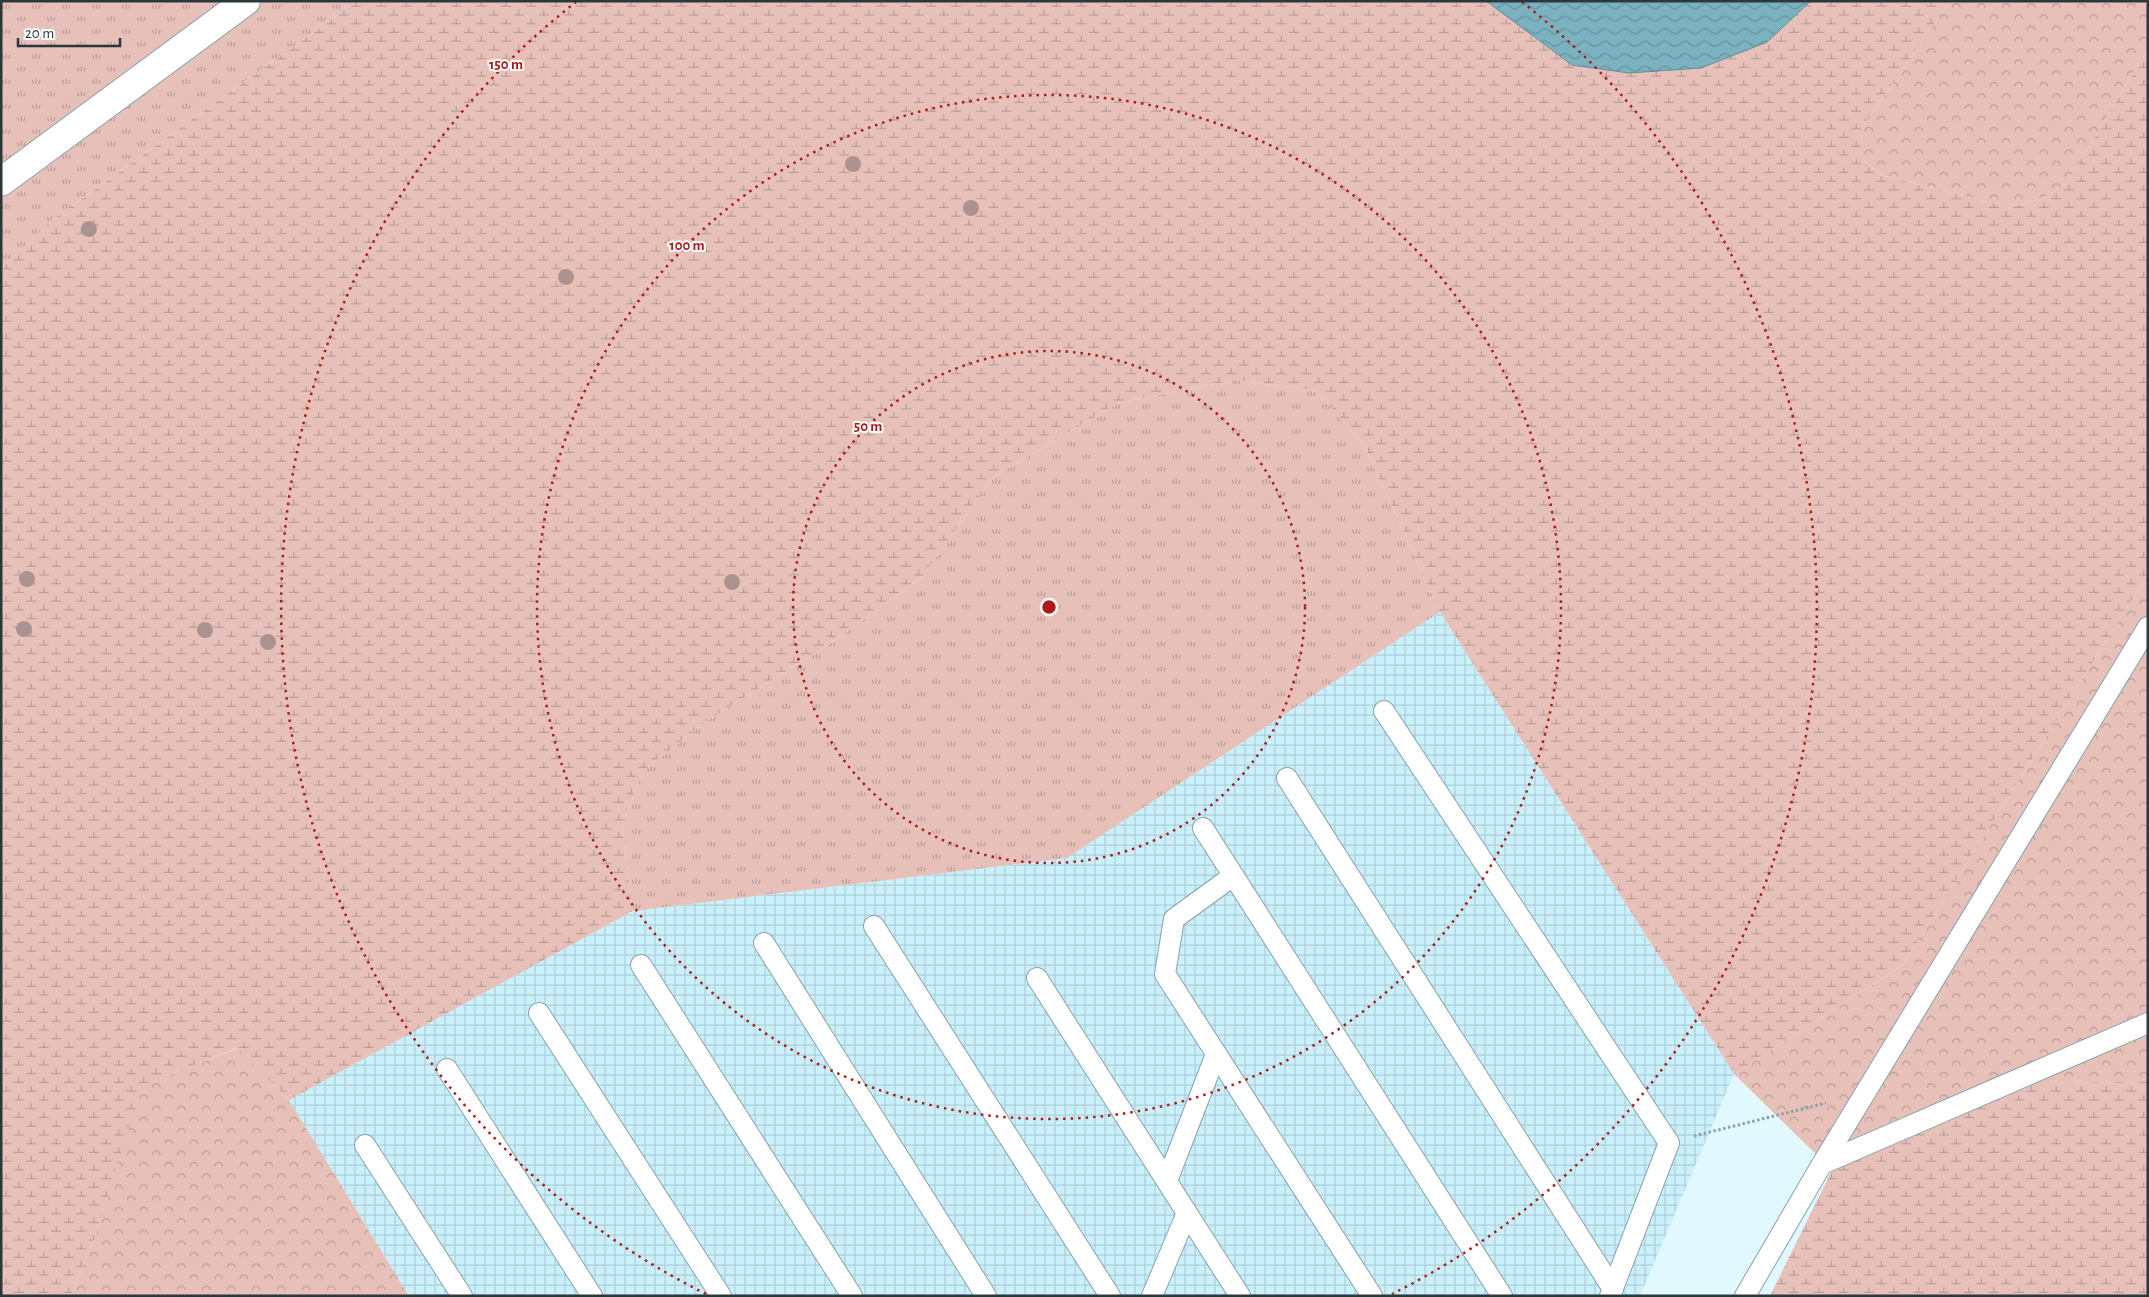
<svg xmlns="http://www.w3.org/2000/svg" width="2149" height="1297" font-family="'Alegreya Sans',sans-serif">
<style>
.industrial{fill:url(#industrial-grid)}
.grass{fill:url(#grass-tufts)}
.forest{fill:url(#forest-crowns)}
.wetland{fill:url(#wetland-marsh)}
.water{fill:url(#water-waves);stroke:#638d98}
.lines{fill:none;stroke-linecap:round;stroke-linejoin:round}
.service-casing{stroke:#88a3aa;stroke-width:22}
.minor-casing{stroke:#88a3aa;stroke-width:30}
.path{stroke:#8ea0a5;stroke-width:3;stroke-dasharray:2.5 2.5;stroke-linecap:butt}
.service{stroke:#fff;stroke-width:20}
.minor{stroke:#fff;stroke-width:28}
.tree{fill:#ac9291}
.ring{fill:none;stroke:#ad1b19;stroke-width:2.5;stroke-dasharray:2.5 5}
.centre{fill:#ad1b19;stroke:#fff;stroke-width:2.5}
.ring-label{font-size:15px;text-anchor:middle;font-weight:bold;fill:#ad1b19;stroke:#fff;stroke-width:4;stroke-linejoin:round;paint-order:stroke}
</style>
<defs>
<pattern id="industrial-grid" width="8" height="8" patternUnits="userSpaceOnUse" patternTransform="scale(1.25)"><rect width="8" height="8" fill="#caf1fb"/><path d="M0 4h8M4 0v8" fill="none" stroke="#aecfd8"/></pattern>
<pattern id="grass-tufts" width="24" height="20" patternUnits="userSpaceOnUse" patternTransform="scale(1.25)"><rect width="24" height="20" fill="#e7c0ba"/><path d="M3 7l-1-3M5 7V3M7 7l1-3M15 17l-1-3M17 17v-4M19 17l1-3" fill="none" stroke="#bb9d98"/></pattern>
<pattern id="forest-crowns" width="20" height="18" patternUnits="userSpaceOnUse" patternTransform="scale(1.25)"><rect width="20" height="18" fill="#e7c0ba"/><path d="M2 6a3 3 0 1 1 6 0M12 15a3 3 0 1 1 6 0" fill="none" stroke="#bb9d98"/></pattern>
<pattern id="wetland-marsh" width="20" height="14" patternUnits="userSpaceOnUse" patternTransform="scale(1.25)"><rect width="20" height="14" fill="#e7c0ba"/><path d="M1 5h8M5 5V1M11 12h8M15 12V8" fill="none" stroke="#bb9d98"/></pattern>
<pattern id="water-waves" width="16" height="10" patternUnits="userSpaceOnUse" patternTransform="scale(1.25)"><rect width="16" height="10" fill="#7bb2c0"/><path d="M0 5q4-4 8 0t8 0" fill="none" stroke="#65929d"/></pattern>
</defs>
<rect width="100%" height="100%" fill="#e1f8fe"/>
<!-- industrial -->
<polygon class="industrial" points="1440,612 1734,1074 1640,1296 409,1296 289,1100 633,911 1067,858"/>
<!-- grass -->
<g class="grass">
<polygon points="1,1 357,1 52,220 1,269"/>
<polygon points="1234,380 1317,391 1365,447 1440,612 1067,858 633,911 622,825 643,771 705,722 828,645 923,576 993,477 1118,403"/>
</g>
<!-- forest -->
<g class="forest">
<polygon points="1950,1 2148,1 2148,49 2066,184 2047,196 2021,205 1992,203 1881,175 1863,159 1860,140 1866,122"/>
<polygon points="2148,574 2148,1082 2032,1083 1832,1170 1734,1074 1903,965"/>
<polygon points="238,1048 289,1100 409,1296 71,1296 93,1243 141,1086"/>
</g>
<!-- wetland -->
<g class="wetland">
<polygon points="357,1 1486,1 1572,65 1767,42 1811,1 1950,1 1866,122 1860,140 1863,159 1881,175 1992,203 2021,205 2047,196 2066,184 2148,49 2148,574 1903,965 1734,1074 1440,612 1365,447 1317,391 1234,380 1118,403 993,477 923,576 828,645 705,722 643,771 622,825 633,911 289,1100 237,1048 142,1086 93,1243 71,1296 1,1296 1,269 52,220"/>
<polygon points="2148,1082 2148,1296 1770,1296 1832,1170 2032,1083"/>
</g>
<!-- water -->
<polygon class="water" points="1486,1 1811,1 1767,42 1701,68 1629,73 1572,65"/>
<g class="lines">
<!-- service casing -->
<g class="service-casing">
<g id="service">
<polyline points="1384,711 1669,1143 1610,1296"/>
<polyline points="1287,778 1613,1289"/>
<polyline points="1203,828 1502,1296"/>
<polyline points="1233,876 1174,919 1165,974 1372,1296"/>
<polyline points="874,926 1110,1296"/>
<polyline points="764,943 986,1296"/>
<polyline points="641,965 852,1296"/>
<polyline points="1037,978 1240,1296"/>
<polyline points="539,1013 721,1296"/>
<polyline points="447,1069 592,1296"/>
<polyline points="365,1145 462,1296"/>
<polyline points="1822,1164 2148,1023"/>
<polyline points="1167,1181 1216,1054"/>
<polyline points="1152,1296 1187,1213"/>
<polyline points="1745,1296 1822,1164 2148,627"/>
</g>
</g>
<!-- minor casing -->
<g class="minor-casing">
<polyline id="minor" points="1,182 246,1"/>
</g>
<!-- path -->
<polyline class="path" points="1694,1136 1826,1103"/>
<!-- service -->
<use href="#service" class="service"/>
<!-- minor -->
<use href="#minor" class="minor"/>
</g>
<!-- trees -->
<g class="tree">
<circle cx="853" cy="164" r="8"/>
<circle cx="971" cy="208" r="8"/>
<circle cx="89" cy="229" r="8"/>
<circle cx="566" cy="277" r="8"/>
<circle cx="27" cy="579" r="8"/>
<circle cx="732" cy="582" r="8"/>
<circle cx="24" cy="629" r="8"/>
<circle cx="205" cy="630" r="8"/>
<circle cx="268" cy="642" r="8"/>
</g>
<!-- distance rings -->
<g class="ring">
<circle cx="1049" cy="607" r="256"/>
<circle cx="1049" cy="607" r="512"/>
<path d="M706 1294A768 768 0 0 1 576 2M1522 2A768 768 0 0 1 1392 1294"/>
</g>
<circle cx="1049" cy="607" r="8" class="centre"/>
<g class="ring-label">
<text x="506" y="69">150 m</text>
<text x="687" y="250">100 m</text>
<text x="868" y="431">50 m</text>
</g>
<!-- border -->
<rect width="2149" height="1297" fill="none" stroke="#2b373a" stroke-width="5"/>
<!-- scale -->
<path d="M18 38v8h102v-8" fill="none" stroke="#2b373a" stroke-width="2.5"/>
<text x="25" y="38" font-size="15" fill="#2b373a" stroke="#ffffff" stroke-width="4" paint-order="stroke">20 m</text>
</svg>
